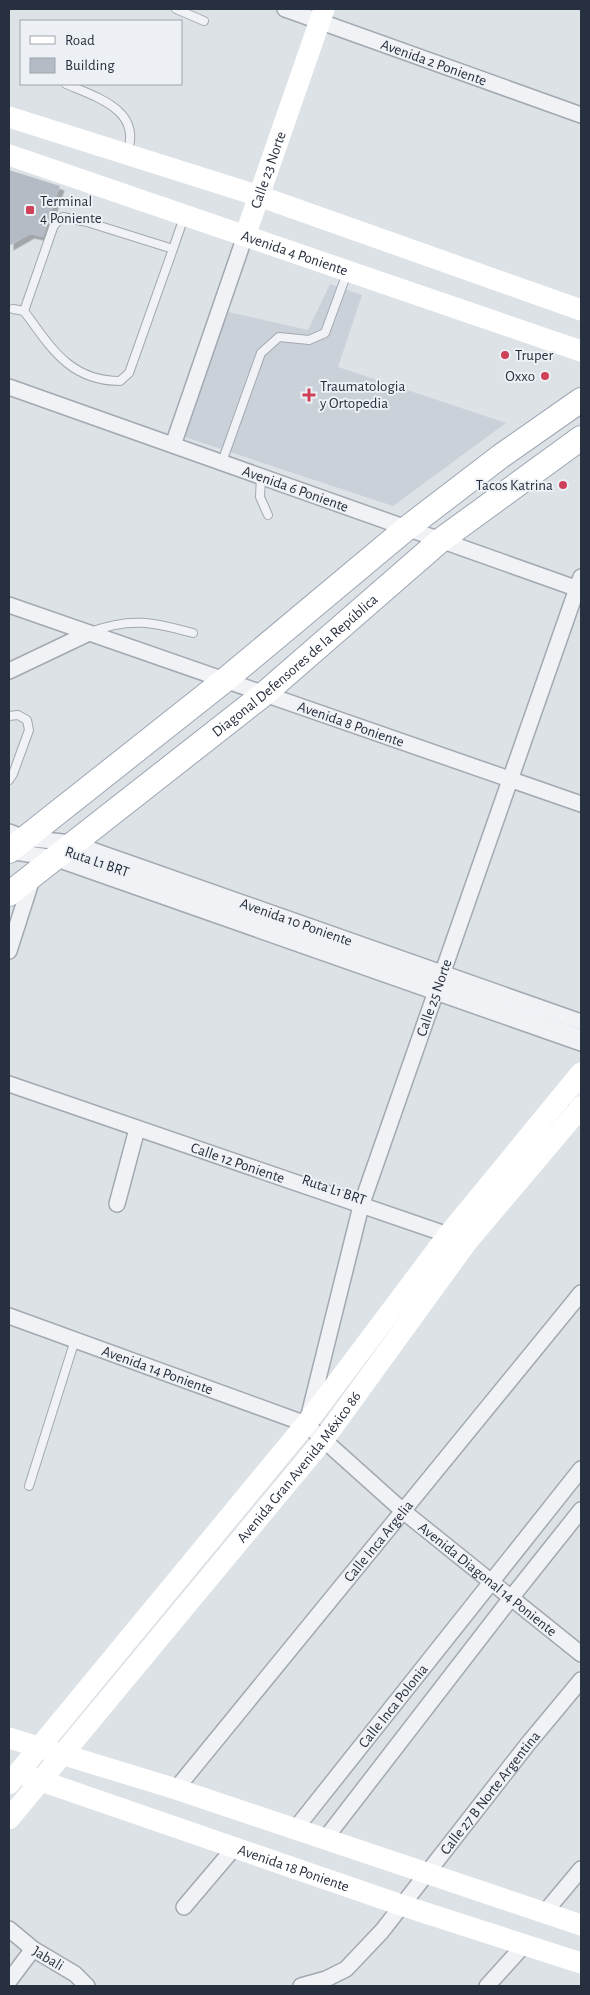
<svg xmlns="http://www.w3.org/2000/svg" width="590" height="1995" font-family="'Alegreya Sans',sans-serif">
<style>
.built{fill:#cbd1d9}
.building{fill:#b5bbc4;filter:url(#shadow)}
.lines{fill:none;stroke-linecap:round;stroke-linejoin:round}
.lane-casing{stroke:#a3a9b1;stroke-width:10}
.street-casing{stroke:#a3a9b1;stroke-width:18}
.primary-casing{stroke:#9da6b3;stroke-width:26}
.lane{stroke:#f0f2f6;stroke-width:8}
.street{stroke:#f0f2f6;stroke-width:15}
.secondary{stroke:#fff;stroke-width:21}
.primary{stroke:#fff;stroke-width:24}
.poi-dot{fill:#cf4059;stroke:#edf1f5;stroke-width:2}
.labels{text-anchor:middle;dominant-baseline:central;stroke-width:4;stroke-linejoin:round;paint-order:stroke}
.street-label{font-size:15px;fill:#27303e;stroke:#edf1f5}
.poi-label{font-size:15px;fill:#27303e;stroke:#edf1f5;text-anchor:start}
</style>
<defs>
<filter id="shadow"><feDropShadow dx="4.5" dy="4.5" stdDeviation="0" flood-color="#0004"/></filter>
</defs>
<rect width="100%" height="100%" fill="#dde2e7"/>
<!-- built -->
<polygon class="built" points="330,284 362,295 338,367 506,423 393,506 182,436 224,311 308,330"/>
<!-- building -->
<polygon class="building" points="9,170 60,186 43,237 30,234 9,246"/>
<g class="lines">
<!-- lane casing -->
<g class="lane-casing">
<g id="lane">
<polyline points="176,9 204,21"/>
<path d="M66 84C96 97 143 110 127 153"/>
<polyline points="173,249 184,217"/>
<path d="M13 309 24 311C50 346 69 381 120 381L129 373 173 249 87 222 63 217 54 225 24 311"/>
<polyline points="222,462 261,353 279,337 309,340 325,333 347,273"/>
<polyline points="261,476 260,497 268,515"/>
<path d="M90 632C131 617 153 622 193 633"/>
<polyline points="9,716 18,715 27,720 29,730 13,774 9,780"/>
<polyline points="70,852 581,1034"/>
<polyline points="573,1105 581,1094"/>
<polyline points="29,1486 75,1340"/>
</g>
</g>
<!-- street casing -->
<g class="street-casing">
<g id="street">
<path id="s1" d="M285 9 581 115"/>
<path id="s2" d="M9 387 581 590"/>
<polyline points="173,445 245,236"/>
<path id="s3" d="M9 605 581 804"/>
<polyline points="9,671 89,633"/>
<path id="s4" d="M9 832 25 838 72 843 581 1022"/>
<polyline points="9,851 54,858 581,1043"/>
<polyline points="9,951 33,876"/>
<path id="s5" d="M9 1084 457 1238"/>
<polyline points="117,1204 137,1129"/>
<path id="s6" d="M9 1316 306 1424 403 1511 581 1654"/>
<path id="s7" d="M309 1415 361 1206 581 577"/>
<path id="s8" d="M176 1789 581 1293"/>
<path id="s9" d="M296 1828 581 1469"/>
<polyline points="325,1839 511,1598 581,1510"/>
<polyline points="184,1907 234,1848"/>
<polyline points="545,1912 581,1869"/>
<path id="s10" d="M9 1929 33 1949 75 1974 87 1986"/>
<polyline points="9,1981 33,1949"/>
<path id="s11" d="M301 1986 326 1979 346 1969 382 1931 527 1745 581 1680"/>
<polyline points="487,1986 525,1944"/>
</g>
</g>
<!-- primary casing -->
<g class="primary-casing">
<g id="primary">
<polyline points="9,851 225,680 407,528 501,456 581,400"/>
<path id="s16" d="M9 894 264 694 441 540 581 438"/>
</g>
</g>
<!-- lane -->
<use href="#lane" class="lane"/>
<!-- street -->
<use href="#street" class="street"/>
<!-- secondary -->
<g class="secondary">
<polyline points="9,117 259,196 581,310"/>
<path id="s12" d="M9 155 581 351"/>
<path id="s13" d="M245 236 324 9"/>
<polyline points="9,1738 176,1789 581,1925"/>
<path id="s14" d="M27 1776 401 1905 581 1963"/>
<polyline points="9,1784 306,1424 448,1235 581,1073"/>
<path id="s15" d="M9 1819 324 1439 467 1242 581 1107"/>
</g>
<!-- primary -->
<use href="#primary" class="primary"/>
</g>
<!-- markers -->
<g class="poi-dot">
<rect x="25" y="205" width="10" height="10" rx="2.5"/>
<circle cx="505" cy="355" r="5"/>
<circle cx="545" cy="376" r="5"/>
<path d="M306.5 387.5h5v5h5v5h-5v5h-5v-5h-5v-5h5z"/>
<circle cx="563" cy="485" r="5"/>
</g>
<g class="labels">
<!-- street labels -->
<g class="street-label">
<text stroke="none"><textPath href="#s1" startOffset="158">Avenida 2 Poniente</textPath></text>
<text stroke="none"><textPath href="#s13" startOffset="70">Calle 23 Norte</textPath></text>
<text stroke="none"><textPath href="#s12" startOffset="302">Avenida 4 Poniente</textPath></text>
<text stroke="none"><textPath href="#s2" startOffset="304">Avenida 6 Poniente</textPath></text>
<text stroke="none"><textPath href="#s16" startOffset="366">Diagonal Defensores de la República</textPath></text>
<text stroke="none"><textPath href="#s3" startOffset="362">Avenida 8 Poniente</textPath></text>
<text transform="translate(97 862) rotate(19)">Ruta L1 BRT</text>
<text stroke="none"><textPath href="#s4" startOffset="302">Avenida 10 Poniente</textPath></text>
<text stroke="none"><textPath href="#s7" startOffset="436">Calle 25 Norte</textPath></text>
<text stroke="none"><textPath href="#s5" startOffset="242">Calle 12 Poniente</textPath></text>
<text transform="translate(334 1190) rotate(19)">Ruta L1 BRT</text>
<text stroke="none"><textPath href="#s6" startOffset="158">Avenida 14 Poniente</textPath></text>
<text stroke="none"><textPath href="#s15" startOffset="456">Avenida Gran Avenida México 86</textPath></text>
<text stroke="none"><textPath href="#s8" startOffset="320">Calle Inca Argelia</textPath></text>
<text stroke="none"><textPath href="#s6" startOffset="555">Avenida Diagonal 14 Poniente</textPath></text>
<text stroke="none"><textPath href="#s9" startOffset="156">Calle Inca Polonia</textPath></text>
<text stroke="none"><textPath href="#s11" startOffset="276">Calle 27 B Norte Argentina</textPath></text>
<text stroke="none"><textPath href="#s14" startOffset="282">Avenida 18 Poniente</textPath></text>
<text stroke="none"><textPath href="#s10" startOffset="49">Jabali</textPath></text>
</g>
<!-- poi labels -->
<g class="poi-label">
<text x="40" y="201">Terminal<tspan x="40" dy="17">4 Poniente</tspan></text>
<text x="515" y="355">Truper</text>
<text x="535" y="376" text-anchor="end">Oxxo</text>
<text x="320" y="386">Traumatologia<tspan x="320" dy="17">y Ortopedia</tspan></text>
<text x="553" y="485" text-anchor="end">Tacos Katrina</text>
</g>
</g>
<!-- border -->
<rect width="590" height="1995" fill="none" stroke="#27303e" stroke-width="20"/>
<!-- legend -->
<rect x="20" y="20" width="162" height="65" fill="#edf1f5" stroke="#9ea4ac"/>
<rect x="30" y="36" width="25" height="8" fill="#ffffff" stroke="#9ea4ac"/>
<text x="65" y="45" font-size="15" fill="#27303e">Road</text>
<rect x="30" y="58" width="25" height="15" fill="#b5bbc4" stroke="#9ea4ac"/>
<text x="65" y="70" font-size="15" fill="#27303e">Building</text>
</svg>
